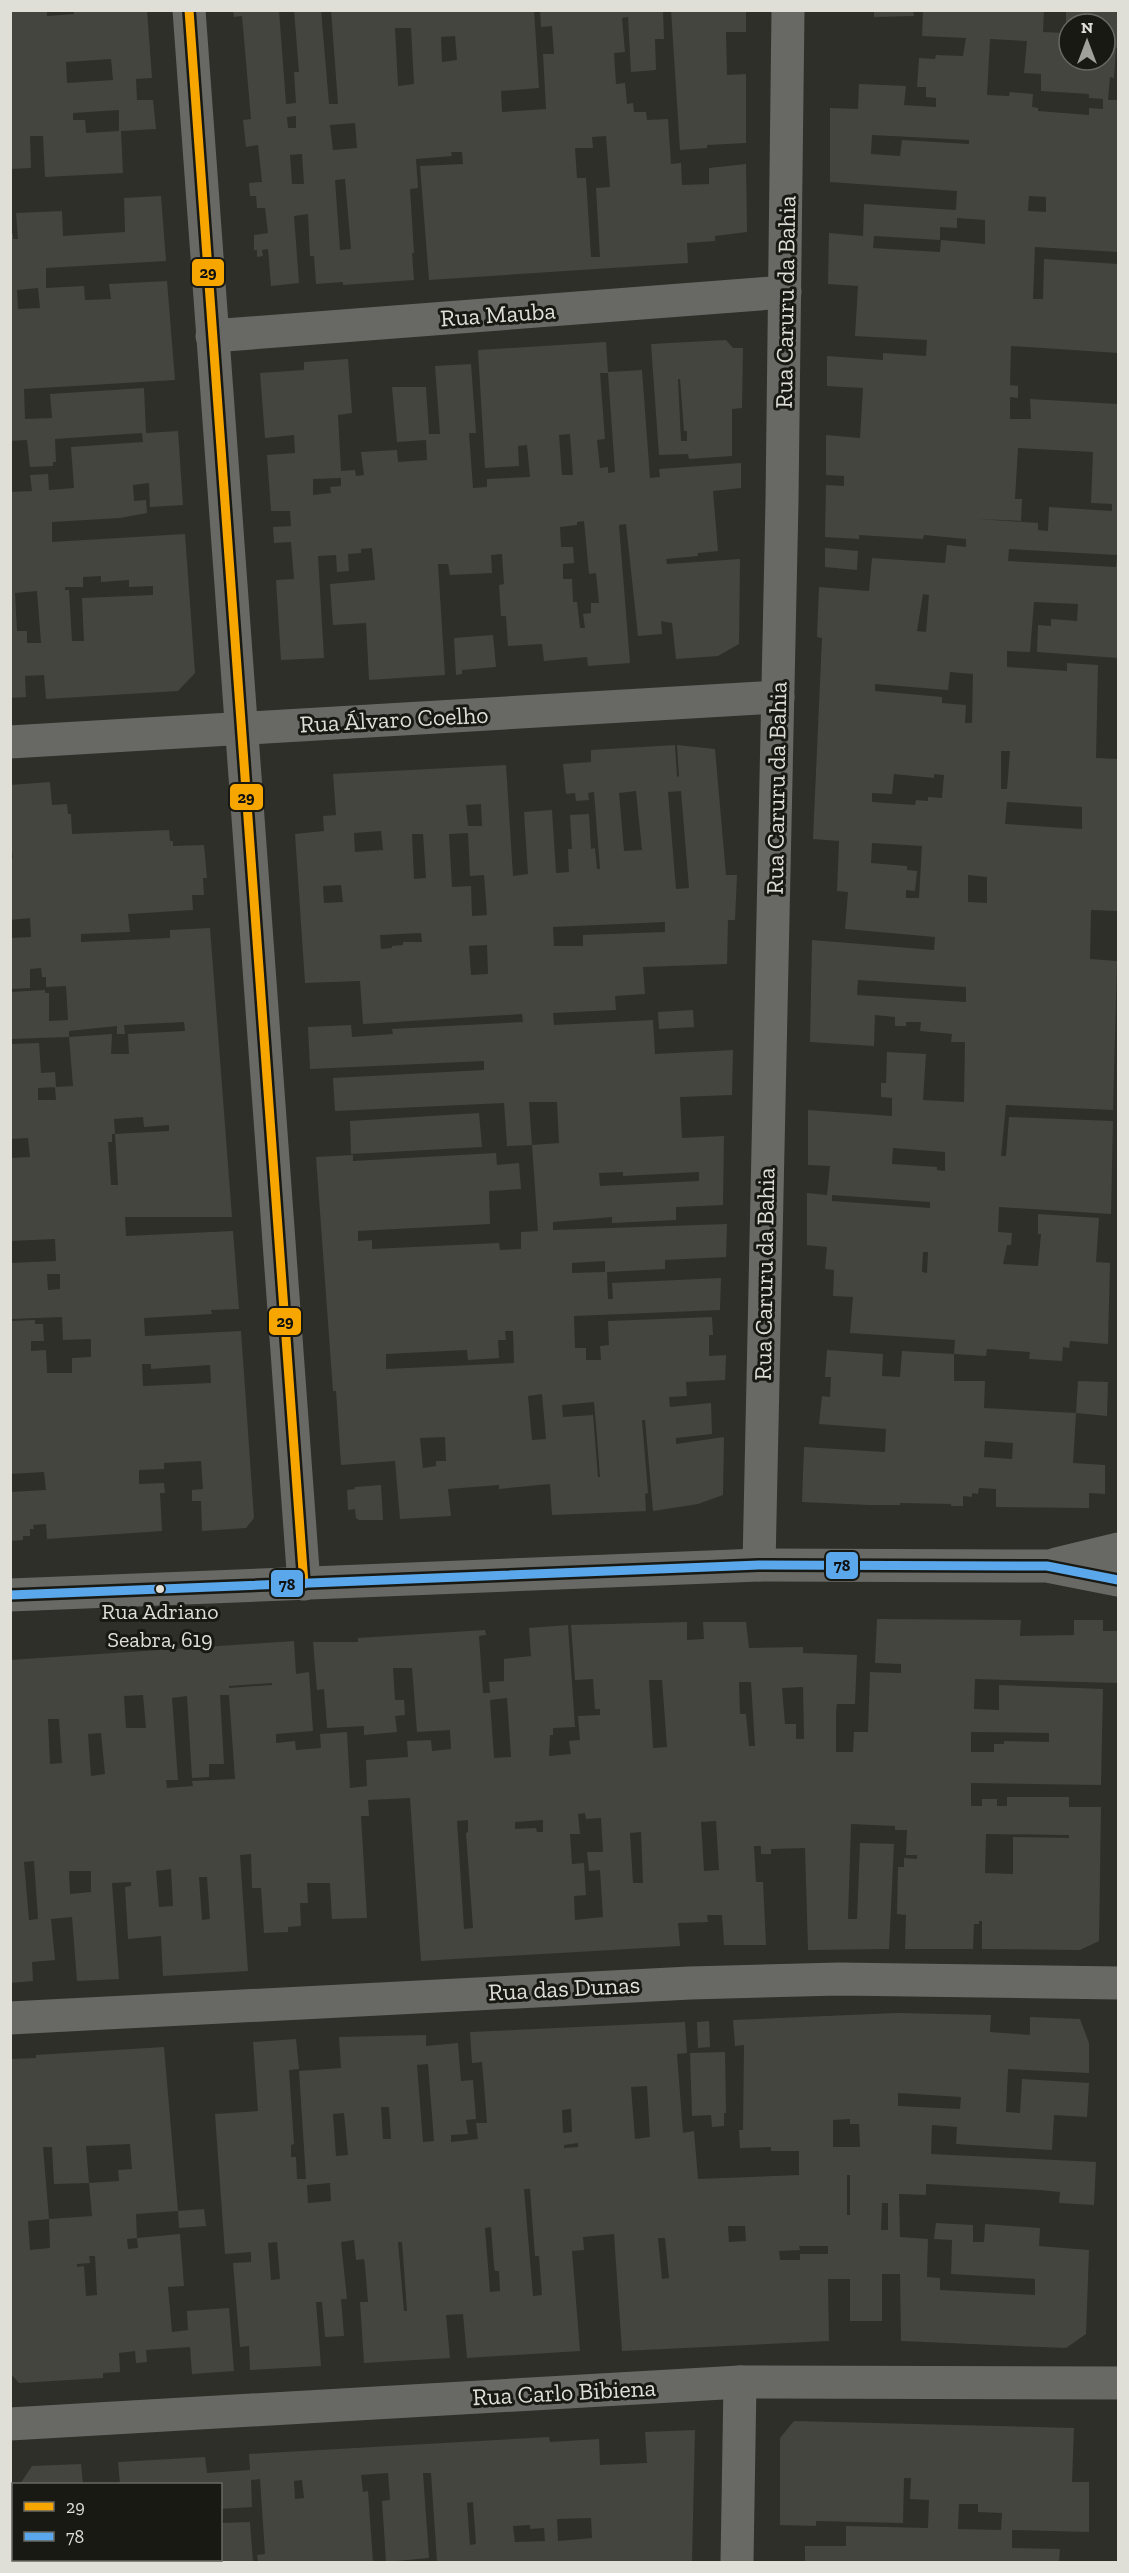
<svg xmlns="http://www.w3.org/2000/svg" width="1129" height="2573" font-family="'Zilla Slab',serif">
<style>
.building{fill:#44453f;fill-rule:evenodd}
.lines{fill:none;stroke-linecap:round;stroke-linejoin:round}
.minor{stroke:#686865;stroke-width:33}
.bus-1-casing{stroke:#191914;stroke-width:14}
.bus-2-casing{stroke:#191914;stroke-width:14}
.bus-1{stroke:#f7a600;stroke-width:9}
.bus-2{stroke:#5aa8eb;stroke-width:9}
.bus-dot{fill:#dfdfd8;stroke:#191914;stroke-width:2}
.labels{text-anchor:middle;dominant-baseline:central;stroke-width:6;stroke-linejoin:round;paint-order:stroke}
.bus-label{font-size:22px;fill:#dfdfd8;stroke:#191914}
.street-label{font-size:24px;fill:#dfdfd8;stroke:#191914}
.line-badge{stroke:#191914;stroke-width:2}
.pale-badge-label{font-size:16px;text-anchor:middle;font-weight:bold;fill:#111}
</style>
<rect width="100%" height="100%" fill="#2f2f29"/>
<!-- building -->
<g class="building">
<path d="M10 10H47V16L74 14V10H147L152 78 136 79 137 100H153L156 129 121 131 123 173 45 177 43 136H30L31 168 10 169ZM111 59 113 80 67 83 66 62ZM119 110V131L86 133 85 120H73V113Z"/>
<path d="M233 10H279L286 104 296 103 294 72H299L294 10H321L329 104H338L331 10H534L539 88 501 91 502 112 546 109 543 54H554L552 26 541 27 540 10H663L664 39H655L656 70 631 72 628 17 622 18 625 52 614 53 616 84 625 83 627 104 633 103 634 112H646L647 120 668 119 671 164 681 163 682 185 709 184V168L746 164 747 232 715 236V241L687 243 688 263 429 280 420 166 463 164 462 152H451L452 156 416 159 418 188 410 189 414 253H412L414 280 343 285V282L316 284 314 256H310L308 214 294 216 299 283 271 286 268 249 262 250 263 256 257 257V250H254V235L268 233 265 208H257L256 196H250L249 183 262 182 258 145 246 147 243 120 251 119 242 16 234 17ZM395 28H411L414 84 398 86ZM455 36 457 60 442 62 441 37ZM296 116V128H288L287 117ZM355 123 357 148 333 150 330 125ZM606 136 610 187 596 188 600 257H591L586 178H577L575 148H593L592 137ZM302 154 304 184H292L290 155ZM345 179 351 249 340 250 335 180Z"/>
<polygon points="671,10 746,12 746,32 726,32 727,75 746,74 746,143 707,145 707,148 680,150"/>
<polygon points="874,10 913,10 914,16 874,17"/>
<path d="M923 10H1044L1043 32 1066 33V10H1118V48H1116L1114 78 1110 77 1108 100H1118V252L1035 247 1033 299H1043L1044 259 1118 264V353L1011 346 1010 385 1018 386V398L1010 397V419H1031L1030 399 1118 404V658L1037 652 1038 625 1051 626V619L1077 621 1078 604 1034 602 1030 652 1007 651V667L1067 671V663L1098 665 1096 758 1118 759V911L1091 910 1090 959 1117 961 1113 1110 1006 1105 1001 1156H1006L1009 1117 1113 1121 1111 1214 999 1207 998 1232 1012 1233 1011 1245H1007L1003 1264 1038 1266 1041 1234H1038V1214L1099 1218 1096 1262 1110 1263 1108 1344 1070 1341 1069 1348 1063 1347 1062 1361 1029 1359 1030 1352 987 1349 986 1356 954 1354V1381H985L984 1408 1076 1413 1073 1463 1105 1465V1494L1089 1493V1508L996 1507V1489L979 1488 978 1494 972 1493V1497L963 1496V1506H951V1504L900 1503V1505H869L802 1502 804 1447 885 1452 886 1429 819 1424 822 1396 830 1397 831 1377H825L827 1350 883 1354 882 1376 900 1377 902 1351 954 1354 955 1340 850 1333 853 1297 833 1296 834 1270 825 1269 827 1247 807 1245V1193L827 1195 830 1166 808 1165V1110L892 1116V1098L881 1097V1083H886L887 1052 926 1054 923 1100 964 1102 965 1042H951L952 1034 920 1031 921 1022H906V1026H895V1017L875 1015 874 1046 810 1042 812 940 934 950 935 937 845 929 848 892 837 891 839 841 813 839 822 638 817 637 819 587 869 591 872 558 945 563 947 545 966 547V539L924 535 923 539 859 535V539L825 537 826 485 844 486V476L826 475V435L860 438 863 388 827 386V356L883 360V353L926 356 927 340 855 336 858 286 828 284 829 233 863 236 864 204 956 210 957 191 830 182V108L858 109 859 84 906 86 904 105 936 107V98L926 97V87H917L919 58 935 59 936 55 963 56 966 38 922 36ZM1069 24H1105V60H1069ZM990 39 1027 41 1024 73 1041 74V91L1089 94V98L1103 99V109L1089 108V115L1038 111V108L1032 107 1033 94 1010 92 1009 96 987 95ZM872 135 969 140V144L902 140 900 156 871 154ZM1029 196 1046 197V212L1028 211ZM957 218 985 220V244L941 240 940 252 873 248 874 236 940 240V227L957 228ZM1018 448 1093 452 1091 503 1112 504V511L1049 507 1048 531 1038 530V523L978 519 1021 521 1022 499H1015ZM1009 549 1117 555 1116 567 1008 561ZM923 594 929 595 926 632 917 631ZM950 672 973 674 972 723H965L966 705 942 703V697L875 691V684L948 690ZM1001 751H1010L1007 789H1001ZM894 774 934 778V774L944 775 942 798 928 797V801L916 800 915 805 872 802V793L892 794ZM1007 802 1082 807V829L1005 824ZM872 843 922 846 919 898H906V890L915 891 917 871 907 870V866L871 863ZM968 875 987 877V903L968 902ZM858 980 966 987V1002L857 995ZM893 1148 945 1152V1171L937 1170V1167L892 1164ZM832 1195 930 1202V1208L832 1201ZM923 1252H928L927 1273 922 1272ZM985 1441 1013 1443 1012 1459 984 1457Z"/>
<path d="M161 196 166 261 46 268V288L84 286 85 300 111 299 109 284 167 281 175 380 24 389 25 419 52 418 50 394 144 388 146 433 178 431 183 505 150 507 149 483 133 485 134 501 146 500 147 513 120 518 52 522V542L185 534 195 673 178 691 46 699 44 675 25 676 26 697 10 698V492L32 491 30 475 48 474 49 490 74 488 71 447 143 442 142 433 55 439 56 462H53V466L30 467 27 440 10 441V234H13V239H18L16 213 62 211 63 236 125 232 124 198ZM38 288 40 308 18 309 17 290ZM101 576V582L129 580V587L153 586V595L82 598 84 641H72L69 590H65V587H83V577ZM37 591 41 643H27V631H17L15 593Z"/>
<path d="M726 340 733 348H743L742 408 732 409V456L689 459 688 454 659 455 651 344ZM678 379H680L684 431H687V441H681Z"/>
<path d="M606 342 608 372 642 370 650 478 660 477 659 469 741 463V488L713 491 718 551 698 553V556L666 559 667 564 740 559 739 644 718 656 676 659 672 623 661 621 662 634 638 636 626 524 619 525 630 663 588 666 587 657 544 661 542 644 508 646 506 616H501L499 585 504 584 502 554 491 555 492 573 450 575 448 564H438L445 675 369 680 366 623 333 625 330 584 375 580 372 548 361 549V553L348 554 349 571 337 572 336 555 318 556 324 658 281 660 276 580 294 579 291 542 274 543 273 527 291 526 290 511H271L267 455 295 453 294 435 265 438 260 373 304 370V362L348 359 352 413 338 415 341 471 355 470 356 476 364 475 361 452 397 450 398 462 427 460 426 440 397 442 392 387H426L429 434H440L435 366 471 364 476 433H469L473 488 487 487V479L530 477 527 445 518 446 519 466 485 468 478 350ZM600 373H608L615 472 608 473V467L600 468 597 440 605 439ZM570 434 573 475H562L559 435ZM341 478V486L330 487 331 493 313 495V479ZM584 521 589 574 596 573 599 603H591V613L583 614 585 628H580L577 602H573L572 579H563V564L574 563 573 547H561L560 527 577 525V522Z"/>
<polygon points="825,548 858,551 857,570 825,567"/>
<polygon points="493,635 496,667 462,670 462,674 456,675 454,638"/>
<path d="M675 745 677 777 679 776 677 745 715 749 726 875H737L735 920H728L727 964 643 967 645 994 615 996 616 1010 553 1013 554 1025 653 1020 655 1054 733 1050 732 1095 680 1097 682 1138 724 1136 723 1205 676 1207V1220L612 1223V1217L553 1222V1230L727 1224 726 1257 665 1260V1269L607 1272 608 1299H613L612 1283 721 1278 720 1310 574 1316 575 1348H586V1360H601L600 1346 609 1345 608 1321 712 1317 713 1335H709V1356L726 1355 725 1380 686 1382 687 1396 669 1397 670 1407 711 1403 712 1434 676 1438V1444L724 1437 723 1495 698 1504 653 1511 645 1420H642L648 1493 645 1494 646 1511 552 1515 550 1484 499 1489V1485L448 1489 451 1516 400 1519 395 1461 341 1465 336 1391H333L316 1157 353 1155V1161L496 1153 497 1165 519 1163 521 1189 489 1191 490 1224 358 1231V1241L372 1240V1249L499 1243 500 1250 521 1249V1232L538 1231 532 1145 507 1146 504 1103 335 1111 333 1078 484 1070V1061L310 1069 308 1027 351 1025 352 1037 393 1034 392 1029 523 1022 522 1014 363 1024 360 981 305 983 295 834 324 831 323 816 336 815 333 774 506 765 513 876 528 874 524 812 552 810 556 873 569 872 568 849H572L570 815 589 814 591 849 595 848 597 869H600L594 792 588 793 589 800 576 801 575 793 566 794 563 764 591 762V750ZM636 791 642 850 624 851 619 793ZM681 791 689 888 676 889 668 792ZM481 804 482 826H468L466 805ZM381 831 383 850 355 852 354 833ZM468 833 470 876 484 875 487 915 472 916 471 886 452 887 449 834ZM412 834H423L426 878 414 879ZM341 885 343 902 324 903 323 886ZM665 922V932L583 935V946H554L553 927ZM421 933 422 942H403V945L392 946V948L381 949 380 935ZM487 945 488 974 471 975 469 946ZM529 1102H557L559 1143 532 1145ZM623 1172V1176L699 1172V1181L600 1186 599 1173ZM605 1261V1272L572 1273V1263ZM505 1331H513L514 1363 386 1369V1354L467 1350 468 1360 499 1358 498 1340H506ZM542 1394 546 1439 532 1440 528 1396ZM594 1402 596 1424 600 1477H598L593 1415 563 1417 562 1405ZM445 1437 446 1461H436V1466L423 1468 420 1438Z"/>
<path d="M50 782 52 805 67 804 68 814H71L72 834 169 830 170 841H173V846L204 845 207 878H203L204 895H192L193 910 128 914 130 932 81 934V942L170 938V930L210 928 232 1217H125L126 1236 233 1231 239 1309 211 1310 212 1314 144 1318 145 1336 241 1331 254 1518 246 1528 202 1531 201 1501H192V1490L203 1489 201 1461 164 1463V1469L139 1470V1484L164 1483 165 1493H160L162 1531 47 1539 46 1524 33 1525 34 1529H30V1536H23V1540L10 1541V1492L46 1490 44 1472 10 1474V1321L35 1320V1324H43L44 1341H31V1351L46 1350 47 1373H72V1358L91 1357V1339L63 1340 62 1317 10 1319V1263L56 1261 55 1239 10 1241V1158L30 1157 28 1138 10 1139V1044L39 1043 41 1073 55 1072 56 1087 38 1088V1100H56L55 1087 73 1086 69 1037 112 1034 111 1054H129L128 1034 185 1031 184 1022 124 1025 125 1034H117V1026L69 1031V1037L10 1039V992L45 990V993H49V1021L68 1020 66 986 46 987V977H42L41 968 30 969V988L10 989V938L31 937 30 918 10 920V858H13L10 837V785ZM143 1117 144 1127 169 1125V1131L115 1134 118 1185H111L108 1142H112V1134H115L114 1119ZM47 1274H60V1289L48 1290ZM142 1364H151V1369L210 1365 211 1383 143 1386Z"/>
<polygon points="693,1010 694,1027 659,1029 658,1012"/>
<polygon points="479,1113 482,1147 351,1154 350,1121"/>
<polygon points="1078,1381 1108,1382 1107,1416 1076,1413"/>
<polygon points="381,1485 383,1520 359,1520 356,1518 355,1509 348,1510 347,1490 355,1489 355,1487"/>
<path d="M877 1619 1021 1620 1020 1636 1074 1635V1620H1103V1631H1118V1683L975 1679 974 1709 999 1710V1685L1103 1689 1101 1785 971 1783V1806H982V1799H997V1806H1007V1797H1069V1807H1101L1099 1941 1080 1950 982 1949V1921H979V1924H974L973 1949H905L906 1915 897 1914 898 1867H904V1858L917 1859V1855H906L907 1830H895V1826L851 1824 848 1919H857L860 1843 894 1844 889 1949 808 1950 805 1848 771 1849V1854H761V1846H754L756 1882H763L766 1945H724L722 1915H707L708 1922 678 1923 680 1946 421 1961 410 1798 368 1800 369 1816H361L367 1918 332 1919 330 1883H307L308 1903H300L301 1926 288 1927V1932L264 1933 261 1888H252L251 1854 240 1855 248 1971 163 1976 161 1936 128 1939 125 1887 131 1886V1882L112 1883 119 1979 77 1981 72 1917 51 1919 55 1960 32 1962 33 1981 10 1983V1660L294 1641 296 1674 309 1672 313 1731 276 1734V1743L295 1741 296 1750 321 1748 320 1734 347 1732 350 1788 367 1786 366 1760 408 1757 407 1741 431 1740 432 1751 451 1749 450 1730 417 1732 412 1668H393L395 1700H404L405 1715 395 1716 397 1732 364 1735V1726L327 1728 324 1689 317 1690 313 1642H358V1638L485 1630 486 1635 479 1636 483 1693H490L489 1682 504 1681V1659L531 1656 529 1628 568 1625 575 1727 553 1728V1735H550L549 1756 571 1754 569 1741 580 1740 578 1716 600 1715V1709H595L593 1679 575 1680 571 1625 687 1622V1640L704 1639 703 1622H746L749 1648 803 1647V1653L857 1655 855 1704H837L836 1712V1752H853L854 1732H868L870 1672 901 1673V1664L875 1663ZM649 1680H662L667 1747 653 1748ZM739 1682H751L755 1746H749L746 1714H740ZM272 1683V1685L229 1688V1686ZM803 1687 804 1739H796V1724H785L782 1688ZM143 1695 146 1728H126L124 1696ZM220 1695H229L235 1779 192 1781 193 1786 167 1788 166 1780H178L172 1698 187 1696 192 1778 209 1777V1764H224ZM507 1698 511 1757 494 1758 490 1700ZM48 1719H59L62 1763 50 1764ZM971 1732 1049 1733V1742L1004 1741V1744H994V1752H971ZM101 1733 105 1774 91 1776 88 1734ZM585 1813 586 1819 601 1818 603 1852H587L589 1871 600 1870 603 1917 575 1920 574 1896 586 1895 584 1863 572 1864 570 1834H580L578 1814ZM468 1820V1832L466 1833 473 1928 464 1929 457 1821ZM543 1820V1832H537L536 1828 515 1829V1822ZM716 1821 719 1870 704 1871 701 1822ZM641 1832 643 1883H633L630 1833ZM986 1834 1069 1835V1838L1013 1837V1874L985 1873ZM34 1861 38 1919 29 1920 24 1862ZM171 1869 173 1906 159 1907 156 1871ZM69 1871H91V1892L70 1894ZM199 1877H207L210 1919 202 1920Z"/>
<path d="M897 2013 991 2015 990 2032 1030 2035V2017L1080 2019 1089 2043V2073L1008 2069 1006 2112 1020 2113 1022 2079 1089 2083 1087 2117 1054 2115 1052 2150 956 2144 957 2127 932 2125 931 2154 1096 2162 1094 2205 1059 2203 1060 2192 1040 2190 926 2184V2195L899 2194 900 2237 928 2239 927 2277 940 2278V2290L1035 2295V2279L951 2274 952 2240 934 2239 936 2223 973 2225V2242H984L985 2224 1040 2228 1039 2246 1089 2250 1086 2334 1066 2348 901 2341 900 2274H882V2321H850V2279H828L829 2341 622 2351 614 2234 583 2237 584 2250 572 2251 580 2351 467 2358 463 2314 446 2315 450 2358 364 2363 360 2302H368L365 2266 364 2259 356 2260 354 2240 341 2242 347 2299H341L344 2336 325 2337 322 2302H316L321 2366 250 2370 249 2346 240 2347 233 2263 251 2262V2252L225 2254 215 2114 258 2111 253 2042 296 2039 299 2069 289 2070 294 2144 291 2145V2157H296L297 2179H306L299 2071 341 2068 339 2037 426 2035V2046L458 2043 461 2081 473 2080 476 2119 466 2120 468 2134 451 2135V2142L478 2139 476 2123H487L482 2062 472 2063 470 2032 685 2022 687 2053 677 2054 683 2133 694 2131 698 2179 799 2175V2151H771V2147L740 2148 739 2130H743L744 2045 735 2046 733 2020ZM428 2064 434 2141 423 2142 417 2065ZM647 2086 650 2137 635 2139 631 2087ZM898 2093 961 2097 960 2109 898 2106ZM381 2107H389L391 2139H383ZM571 2109 572 2132 563 2133 562 2110ZM344 2113 348 2155 336 2156 333 2114ZM850 2119V2124H859L860 2147H833V2120ZM578 2143V2147L564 2148V2145ZM847 2175H850V2215H847ZM330 2183 331 2201 308 2203 307 2185ZM524 2189H530L535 2256H539L542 2295 533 2296ZM882 2203H888V2230H881ZM728 2226H745L746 2241 729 2242ZM491 2227 494 2266 495 2271H499L500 2291 490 2292 485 2228ZM658 2238H665L669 2278 662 2279ZM277 2242 280 2279 271 2280 268 2243ZM398 2242H402L407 2311H404ZM799 2246H828V2254H800V2260H780L779 2251 800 2250Z"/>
<polygon points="709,2021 710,2047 698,2048 697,2022"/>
<path d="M164 2047 178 2211 136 2214 137 2238 180 2234 184 2286 168 2287 172 2332 188 2330 187 2311 229 2308 234 2371 192 2374 190 2347 146 2350 147 2362 136 2363 135 2351 119 2353 120 2372 103 2373V2378L19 2383 10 2373V2059L36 2058V2055ZM130 2144 132 2169 118 2170 119 2181 89 2183 92 2216 49 2219 50 2248 30 2250 28 2221 49 2219 43 2147H52L54 2184 89 2183 86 2146ZM137 2238 138 2248 128 2249 127 2239ZM89 2256H95L97 2295 86 2296 84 2266 77 2267V2264L90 2263Z"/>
<polygon points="725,2052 726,2113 724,2113 724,2126 712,2127 711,2115 692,2116 690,2053"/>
<polygon points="204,2209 206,2226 179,2228 178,2211"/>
<path d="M794 2421 1074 2428 1072 2482H1089V2532L1012 2530V2548L1060 2549 1059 2562H805V2546H846V2526L928 2528 929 2500 910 2499 911 2478H904L903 2523 816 2521V2526L780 2525V2438ZM959 2504H978V2512L1002 2513 1001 2530 958 2529Z"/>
<path d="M695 2430 692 2562H437L431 2473H423L429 2558 386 2562 382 2501 390 2500 388 2473 361 2475 363 2492 368 2491 373 2562H258L257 2555 265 2554 260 2479 251 2480 252 2507 220 2509V2484H120L118 2462 205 2457 207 2473 250 2470 249 2454 549 2437 550 2442 599 2439 600 2465 647 2463 645 2432ZM302 2480 304 2498 295 2499 294 2481ZM473 2502 476 2544 470 2545 467 2503ZM591 2518 592 2538 558 2541 557 2519ZM530 2525V2529L544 2528 545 2541 515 2542 513 2526Z"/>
<polygon points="81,2464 83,2484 20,2484 32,2466"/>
<polygon points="250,2522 253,2562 190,2562 189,2560 220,2560 220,2523"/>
<rect x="61" y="2560" width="96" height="2"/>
</g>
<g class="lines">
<!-- minor -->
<g class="minor">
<polyline points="189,10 304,1584"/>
<polyline points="212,336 785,292"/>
<polyline points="10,742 778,697"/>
<polyline points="1056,1564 1118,1549"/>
<polyline points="759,1565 782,501 788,10"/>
<polyline points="10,1595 759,1565 1047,1566 1118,1580"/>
<polyline points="10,2018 690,1983 839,1979 1118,1983"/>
<polyline points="10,2424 740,2382 1118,2383"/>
<polyline points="737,2562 740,2382"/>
</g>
<!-- bus-1 casing -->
<g class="bus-1-casing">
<polyline id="bus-1" points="189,10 304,1584"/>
</g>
<!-- bus-2 casing -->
<g class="bus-2-casing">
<polyline id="bus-2" points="10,1595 759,1565 1047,1566 1118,1580"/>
</g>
<!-- bus-1 -->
<use href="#bus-1" class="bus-1"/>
<!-- bus-2 -->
<use href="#bus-2" class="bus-2"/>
</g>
<!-- markers -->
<circle class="bus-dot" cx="160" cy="1589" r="5"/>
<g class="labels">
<!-- bus labels -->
<g class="bus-label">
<text x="160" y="1611">Rua Adriano<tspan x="160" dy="28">Seabra, 619</tspan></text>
</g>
<!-- street labels -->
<g class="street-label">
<text transform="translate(785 302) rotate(-89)">Rua Caruru da Bahia</text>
<text transform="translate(498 314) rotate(-4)">Rua Mauba</text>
<text transform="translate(394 719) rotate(-3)">Rua Álvaro Coelho</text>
<text transform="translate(776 788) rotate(-89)">Rua Caruru da Bahia</text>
<text transform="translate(764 1274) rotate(-89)">Rua Caruru da Bahia</text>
<text transform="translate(564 1988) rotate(-3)">Rua das Dunas</text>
<text transform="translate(564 2392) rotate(-3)">Rua Carlo Bibiena</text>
</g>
</g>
<g class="line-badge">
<rect x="191" y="258" width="34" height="29" rx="6" fill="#f7a600"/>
<rect x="229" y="783" width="35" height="28" rx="6" fill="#f7a600"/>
<rect x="268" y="1307" width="34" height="29" rx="6" fill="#f7a600"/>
<rect x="825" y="1551" width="34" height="29" rx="6" fill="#5aa8eb"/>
<rect x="270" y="1569" width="34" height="29" rx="6" fill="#5aa8eb"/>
</g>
<g class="pale-badge-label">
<text x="208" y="278">29</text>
<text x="246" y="803">29</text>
<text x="285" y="1327">29</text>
<text x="842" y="1571">78</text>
<text x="287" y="1590">78</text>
</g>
<!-- border -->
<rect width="1129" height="2573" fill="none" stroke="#dfdfd8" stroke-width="24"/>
<!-- legend -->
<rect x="12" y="2483" width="210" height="78" fill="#191914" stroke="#686862" stroke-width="1.5"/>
<rect x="24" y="2502" width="30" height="9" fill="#f7a600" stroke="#686862" stroke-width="1.5"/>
<text x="66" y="2513" font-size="18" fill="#dfdfd8">29</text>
<rect x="24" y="2532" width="30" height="9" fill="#5aa8eb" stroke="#686862" stroke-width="1.5"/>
<text x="66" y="2543" font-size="18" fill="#dfdfd8">78</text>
<!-- north arrow -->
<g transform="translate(1087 42)"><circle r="28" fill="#191914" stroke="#686862" stroke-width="1.5"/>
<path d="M0-4.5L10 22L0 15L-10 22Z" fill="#a1a19b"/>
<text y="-9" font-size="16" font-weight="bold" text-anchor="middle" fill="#dfdfd8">N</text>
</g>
</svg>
